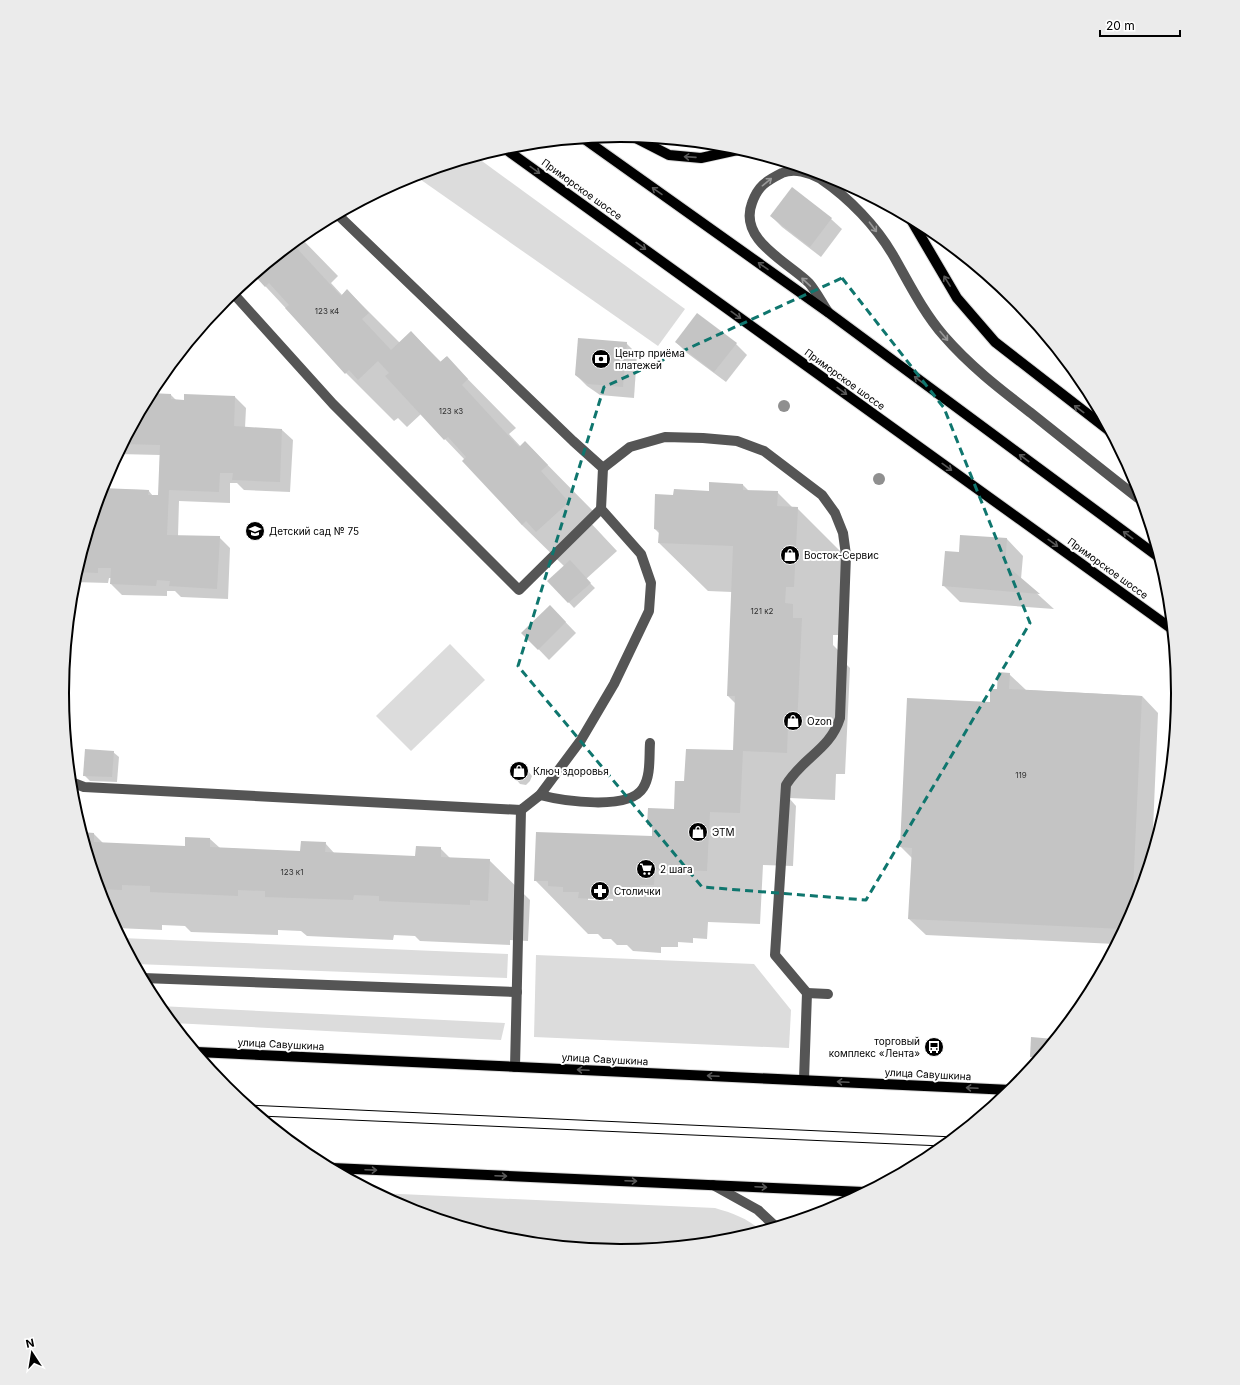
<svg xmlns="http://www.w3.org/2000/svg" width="1240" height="1385" font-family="Inter,sans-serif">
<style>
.green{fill:#dcdcdc}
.shadow{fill:#0003;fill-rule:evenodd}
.building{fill:#c4c4c4}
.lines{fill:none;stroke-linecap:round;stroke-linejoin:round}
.major-casing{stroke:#dbdbdb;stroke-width:12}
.minor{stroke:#555;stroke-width:10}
.major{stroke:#000;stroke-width:10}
.tram{stroke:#000;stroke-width:1}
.tree{fill:#8f8f8f}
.oneway{stroke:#595959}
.oneway2{stroke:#999}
.marked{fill:none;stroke:#0f766e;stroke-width:3;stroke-dasharray:8 5;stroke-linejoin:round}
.labels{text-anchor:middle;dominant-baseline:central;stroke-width:4;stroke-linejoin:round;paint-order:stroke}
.number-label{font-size:8px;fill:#313131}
.street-label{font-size:10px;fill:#000;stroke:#fff}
.poi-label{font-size:10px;fill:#000;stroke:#fff;text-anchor:start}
.rim{fill:none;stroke:#000;stroke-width:2}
</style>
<rect width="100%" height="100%" fill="#fff"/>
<!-- green -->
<g class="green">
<polygon points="475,156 685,309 658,346 414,175"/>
<polygon points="450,644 485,680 411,751 376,716"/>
<polygon points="121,938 508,954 507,978 135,964"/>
<polygon points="536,955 754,964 791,1010 789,1048 534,1037"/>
<polygon points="159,1006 505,1023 501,1040 173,1023"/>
<path d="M378 1193 715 1208C732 1213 747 1218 760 1230L729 1240 651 1247 527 1241 511 1240 406 1208Z"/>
</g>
<!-- shadow -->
<g class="shadow">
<polygon points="771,216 831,219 842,229 821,257 782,227"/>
<polygon points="300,237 338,276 331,283 342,295 347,290 400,343 411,332 441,362 446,357 516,428 509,434 521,447 525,442 595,513 588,520 617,551 586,579 595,588 574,608 549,581 565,567 522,525 465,460 421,414 407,427 398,418 394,421 346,373 254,274"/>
<polygon points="697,315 736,344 747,355 726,382 687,353 676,342"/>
<polygon points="626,343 637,354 634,398 600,395 587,386 576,375"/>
<polygon points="150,394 171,395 176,400 185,401 235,397 246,408 245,428 282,430 293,440 290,492 244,490 237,483 230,483 230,503 179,501 178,536 219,537 230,548 228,599 181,597 175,591 167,591 167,596 122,595 111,584 111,578 109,578 108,583 73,582 92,520 96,520 96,507 102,489 148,490 153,496 159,496 160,455 118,454"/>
<path d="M743 485 749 491 777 492 793 508H797L845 556 842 635H833V645L841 653V659L850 668 845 774H836L835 800 789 798 796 806 793 866 763 865 760 924 708 922 707 939 693 938V943L678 942V947H661V953L633 951 627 945H617L611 939H603L598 934H588L535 880 653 837V829L648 824 675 810 685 782 736 752V704L728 696 732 592 708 591 659 543 660 534 655 529 674 496 710 492ZM588 898 613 899V901L588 900Z"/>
<polygon points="961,536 1007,539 1023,556 1021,579 1054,609 960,602 943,585 960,554"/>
<polygon points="550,606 576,633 549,660 523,633"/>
<polygon points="1009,674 1026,690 1142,696 1158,713 1152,853 1135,906 1115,944 926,935 909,919 912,858 901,847"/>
<polygon points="113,752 119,757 117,782 90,781 84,775"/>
<polygon points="517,764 523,765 532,776 530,781 526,785 520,784 511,773 512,767"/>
<polygon points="82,833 94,834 104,844 186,847 210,839 220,848 301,852 325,843 335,854 416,857 440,848 450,858 489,860 530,900 528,941 510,940 510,945 420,941 415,936 394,935 393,940 307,936 301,931 278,930 278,935 191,932 185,926 162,925 162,930 116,928 104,906"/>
<polygon points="1032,1038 1053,1040 1036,1061 1031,1056"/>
</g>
<!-- building -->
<g class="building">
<polygon points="792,187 832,218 810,247 770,216"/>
<polygon points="292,243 341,296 347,289 369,313 362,319 391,350 411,331 440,362 447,356 468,379 462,385 519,447 525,441 548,465 541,471 569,502 536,532 526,521 522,525 462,461 466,457 448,437 444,440 385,376 389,373 378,361 358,380 349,370 345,374 285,308 289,305 269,283 265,287 254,275"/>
<polygon points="697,313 737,343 714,372 675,342"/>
<polygon points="578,338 627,342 623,387 588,384 575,375"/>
<polygon points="150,393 171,394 171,399 184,400 184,394 235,396 234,426 282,429 280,482 232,480 233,473 220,473 219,492 169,490 167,535 220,536 217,589 169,586 170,581 157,580 156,586 110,584 111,568 98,568 98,573 76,572 92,519 95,519 95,510 102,488 149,490 148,495 158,495 160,445 123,444"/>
<polygon points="709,482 743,484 743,490 778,491 777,506 798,507 794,587 786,587 785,603 793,604 793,618 802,618 797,726 788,726 787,753 743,751 740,813 710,812 707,871 655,869 654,885 640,885 640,890 625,889 625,894 608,894 608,900 578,898 579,892 563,892 563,887 548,886 548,881 534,881 536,832 652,836 652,825 647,825 648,808 674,809 675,781 684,781 686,749 733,750 735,696 727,696 733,546 658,543 659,530 654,529 655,494 673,495 674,489 709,491"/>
<polygon points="960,535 1007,538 1005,564 1040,594 942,586 945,551 959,552"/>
<polygon points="570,560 591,583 568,603 547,581"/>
<polygon points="550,605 566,622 538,650 521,633"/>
<polygon points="998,672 1010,673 1009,689 1142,696 1132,912 1123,929 908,919 912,848 900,847 907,698 990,702 990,689 997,689"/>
<polygon points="85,749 114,751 112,777 83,776"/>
<circle cx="519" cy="771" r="8"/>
<polygon points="82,832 94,833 94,842 185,846 185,837 210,838 210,847 300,851 301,841 326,842 325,852 415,856 416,846 441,847 441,857 490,859 488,901 470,900 470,905 379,901 379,896 354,895 353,900 265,897 265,891 238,890 238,896 150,892 150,886 122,885 122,890 99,889"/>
<polygon points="1031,1037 1054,1039 1039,1057 1030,1057"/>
</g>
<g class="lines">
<!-- major casing -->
<g class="major-casing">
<g id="major">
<polyline points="630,135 669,155 701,158 742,149"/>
<polyline points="583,138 829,313 1160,558"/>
<polyline points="504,148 1172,629"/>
<polyline points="910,218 957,298 995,342 1111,432"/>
<polyline points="197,1052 1011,1090"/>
<polyline points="332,1168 864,1192"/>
</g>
</g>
<!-- minor -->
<g class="minor">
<polyline points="232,292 333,404 519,590 601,509"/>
<path d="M828 312C822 303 816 291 809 283 788 262 738 240 752 203 758 186 766 181 782 173 794 168 809 172 821 179 849 198 876 226 893 255 909 283 923 312 944 336 970 366 1000 389 1031 413 1066 441 1102 470 1138 498H1141"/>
<path d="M603 468 630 447 665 437 703 438 737 441 764 451 822 495 835 513 843 533 846 555 840 718C830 750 803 757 786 785L775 955 807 993 804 1080"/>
<polyline points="71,782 84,787 521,810 540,795 581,740 614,684 649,611 651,583 641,554 601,509 603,468 573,441 337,214"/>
<path d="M540 795C563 801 629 811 643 788 651 776 649 757 650 743"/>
<polyline points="143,978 517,992"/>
<polyline points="807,993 828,994"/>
<polyline points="515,1067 521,810"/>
<polyline points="713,1185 758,1210 775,1226"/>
</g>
<!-- major -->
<use href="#major" class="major"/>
<!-- tram -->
<g class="tram">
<polyline points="247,1105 954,1137"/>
<polyline points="260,1116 942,1146"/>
</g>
</g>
<!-- trees -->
<g class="tree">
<circle cx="784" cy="406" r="6"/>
<circle cx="879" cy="479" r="6"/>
</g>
<!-- one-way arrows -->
<defs><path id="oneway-shaft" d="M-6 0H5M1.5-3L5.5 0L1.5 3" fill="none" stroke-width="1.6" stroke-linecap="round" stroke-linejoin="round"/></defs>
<g class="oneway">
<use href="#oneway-shaft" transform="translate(690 157) rotate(-176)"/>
<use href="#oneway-shaft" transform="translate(535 170) rotate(36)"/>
<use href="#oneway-shaft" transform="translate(657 191) rotate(-145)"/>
<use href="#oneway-shaft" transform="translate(641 246) rotate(36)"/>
<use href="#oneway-shaft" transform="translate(763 266) rotate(-145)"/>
<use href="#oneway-shaft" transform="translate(947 281) rotate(-122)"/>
<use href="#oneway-shaft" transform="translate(736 315) rotate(36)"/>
<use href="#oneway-shaft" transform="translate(919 380) rotate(-143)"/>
<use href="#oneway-shaft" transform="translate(842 391) rotate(36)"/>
<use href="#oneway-shaft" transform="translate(1079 409) rotate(-143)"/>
<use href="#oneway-shaft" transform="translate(1024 458) rotate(-143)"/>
<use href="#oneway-shaft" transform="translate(947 467) rotate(36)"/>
<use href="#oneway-shaft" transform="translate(1128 535) rotate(-143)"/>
<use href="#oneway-shaft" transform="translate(1053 543) rotate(36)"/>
<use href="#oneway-shaft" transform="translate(583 1070) rotate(-177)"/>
<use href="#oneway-shaft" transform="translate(713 1076) rotate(-177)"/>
<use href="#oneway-shaft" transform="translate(843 1082) rotate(-177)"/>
<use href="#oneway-shaft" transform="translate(972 1088) rotate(-177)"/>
<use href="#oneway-shaft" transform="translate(371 1170) rotate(2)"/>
<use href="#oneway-shaft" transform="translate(501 1176) rotate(2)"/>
<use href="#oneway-shaft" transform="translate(631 1181) rotate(2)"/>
<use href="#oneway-shaft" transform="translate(761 1187) rotate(3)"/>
</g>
<g class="oneway2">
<use href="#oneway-shaft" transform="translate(767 182) rotate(-39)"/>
<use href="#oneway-shaft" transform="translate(873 227) rotate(53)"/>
<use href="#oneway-shaft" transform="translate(806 282) rotate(-137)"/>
<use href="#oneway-shaft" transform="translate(944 336) rotate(50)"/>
</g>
<!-- marked area -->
<path class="marked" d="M842 278 944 408 1030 623 866 900 702 887 518 666 604 387Z"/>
<!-- icons -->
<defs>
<g id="bank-disc" transform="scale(1)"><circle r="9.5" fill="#000" stroke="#fff"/><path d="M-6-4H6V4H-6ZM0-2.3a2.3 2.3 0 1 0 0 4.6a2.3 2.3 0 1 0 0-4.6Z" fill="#fff"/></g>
<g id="school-disc" transform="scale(1)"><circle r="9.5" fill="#000" stroke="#fff"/><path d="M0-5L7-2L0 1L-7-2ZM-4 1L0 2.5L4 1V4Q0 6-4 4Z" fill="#fff"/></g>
<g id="shop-disc" transform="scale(1)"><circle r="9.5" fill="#000" stroke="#fff"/><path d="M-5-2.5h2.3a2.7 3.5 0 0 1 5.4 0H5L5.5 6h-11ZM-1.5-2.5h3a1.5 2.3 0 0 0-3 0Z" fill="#fff"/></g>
<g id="supermarket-disc" transform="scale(1)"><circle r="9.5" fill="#000" stroke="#fff"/><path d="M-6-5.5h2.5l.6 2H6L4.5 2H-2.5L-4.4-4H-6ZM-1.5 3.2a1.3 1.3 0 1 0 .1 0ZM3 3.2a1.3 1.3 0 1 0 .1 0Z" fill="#fff"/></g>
<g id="pharmacy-disc" transform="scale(1)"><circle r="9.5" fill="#000" stroke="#fff"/><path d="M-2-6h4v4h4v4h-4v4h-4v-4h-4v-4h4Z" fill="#fff"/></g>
<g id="bus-disc" transform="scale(1)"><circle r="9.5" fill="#000" stroke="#fff"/><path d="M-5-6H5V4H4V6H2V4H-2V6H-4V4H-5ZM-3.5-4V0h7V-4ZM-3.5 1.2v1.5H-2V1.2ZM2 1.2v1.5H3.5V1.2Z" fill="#fff"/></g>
</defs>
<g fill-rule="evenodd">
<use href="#bank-disc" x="601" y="359"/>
<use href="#school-disc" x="255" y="531"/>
<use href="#shop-disc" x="790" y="555"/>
<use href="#shop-disc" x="793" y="721"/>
<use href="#shop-disc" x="519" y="771"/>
<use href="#shop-disc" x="698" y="832"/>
<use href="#supermarket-disc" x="646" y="869"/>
<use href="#pharmacy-disc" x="600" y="891"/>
<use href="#bus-disc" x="934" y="1047"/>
</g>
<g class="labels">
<!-- number labels -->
<g class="number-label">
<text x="327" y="311">123 к4</text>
<text x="451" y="411">123 к3</text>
<text x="762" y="611">121 к2</text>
<text x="1021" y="775">119</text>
<text x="292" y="872">123 к1</text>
</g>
<!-- street labels -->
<g class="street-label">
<text transform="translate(582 189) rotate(36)">Приморское шоссе</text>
<text transform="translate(845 379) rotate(36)">Приморское шоссе</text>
<text transform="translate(1108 568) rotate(36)">Приморское шоссе</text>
<text transform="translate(281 1044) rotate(3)">улица Савушкина</text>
<text transform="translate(605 1059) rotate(3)">улица Савушкина</text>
<text transform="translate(928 1074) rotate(3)">улица Савушкина</text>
</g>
<!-- poi labels -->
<g class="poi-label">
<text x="615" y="353">Центр приёма<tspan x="615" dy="12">платежей</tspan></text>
<text x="269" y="531">Детский сад № 75</text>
<text x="804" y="555">Восток-Сервис</text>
<text x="807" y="721">Ozon</text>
<text x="533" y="771">Ключ здоровья</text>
<text x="712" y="832">ЭТМ</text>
<text x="660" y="869">2 шага</text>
<text x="614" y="891">Столички</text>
<text x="920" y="1041" text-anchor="end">торговый<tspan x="920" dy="12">комплекс «Лента»</tspan></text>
</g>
</g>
<!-- crop -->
<path d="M0 0H1240V1385H0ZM69 693a551 551 0 1 1 1102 0a551 551 0 1 1-1102 0Z" fill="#ebebeb" fill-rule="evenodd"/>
<path class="rim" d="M69 693a551 551 0 1 1 1102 0a551 551 0 1 1-1102 0Z"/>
<!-- north arrow -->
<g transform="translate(32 1353) rotate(348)" stroke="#ffffff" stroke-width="3" paint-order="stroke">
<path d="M0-3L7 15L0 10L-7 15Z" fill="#000000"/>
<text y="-6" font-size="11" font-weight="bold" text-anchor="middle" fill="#000000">N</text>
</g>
<!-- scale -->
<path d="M1100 30v6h80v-6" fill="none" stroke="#000000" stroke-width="2"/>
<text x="1106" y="30" font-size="12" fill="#000000" stroke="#ffffff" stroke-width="3" paint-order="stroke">20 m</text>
</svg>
